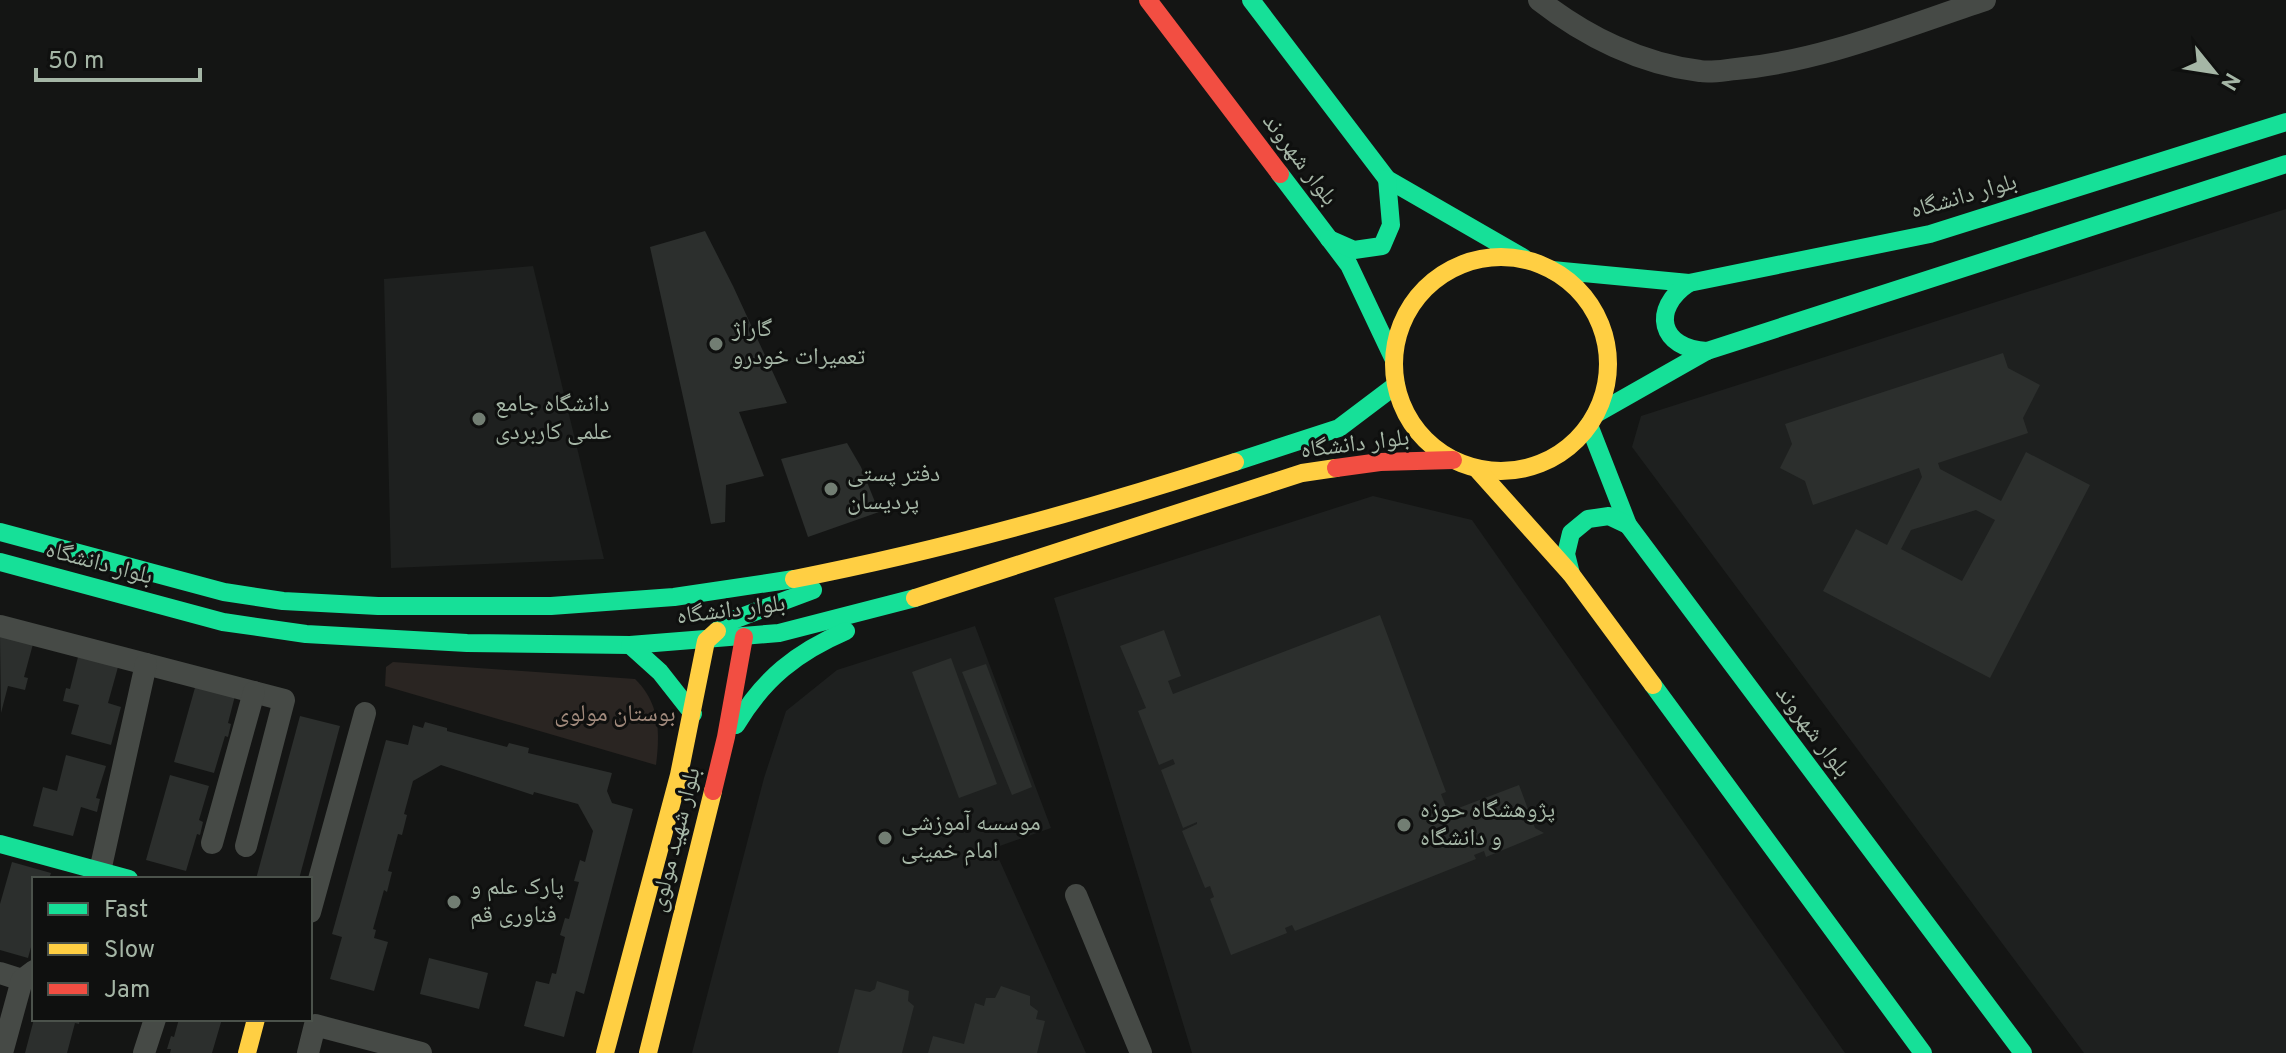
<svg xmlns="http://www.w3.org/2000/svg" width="2286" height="1053" font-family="Overpass,'Noto Naskh Arabic',sans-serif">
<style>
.built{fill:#1e201f}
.green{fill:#2a2522}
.building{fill:#2c2f2d;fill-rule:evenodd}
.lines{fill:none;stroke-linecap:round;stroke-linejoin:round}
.street{stroke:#464a46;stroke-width:22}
.fast{stroke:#16e098;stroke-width:18}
.slow{stroke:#ffcf43;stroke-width:18}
.jam{stroke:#f24e42;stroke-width:18}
.poi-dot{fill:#727e73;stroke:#0f100f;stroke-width:3}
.labels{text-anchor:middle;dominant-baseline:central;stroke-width:6;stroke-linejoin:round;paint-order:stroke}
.street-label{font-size:24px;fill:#a5b6a6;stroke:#0f100f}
.poi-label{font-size:24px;fill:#a5b6a6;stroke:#0f100f;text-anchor:start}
.park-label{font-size:24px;fill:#a18a7c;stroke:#0f100f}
</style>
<rect width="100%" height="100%" fill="#141514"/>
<!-- built -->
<g class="built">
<polygon points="2286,209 2286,1053 2084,1053 1632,447 1641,416"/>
<polygon points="533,266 604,559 391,568 384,279"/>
<polygon points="1373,496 1472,520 1845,1053 1192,1053 1054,598"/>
<polygon points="975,626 1051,828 994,848 1086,1053 692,1053 764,778 786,711 837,670"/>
</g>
<!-- green -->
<path class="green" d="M393 662 635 679C660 703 660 733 656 765L385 686 386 667Z"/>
<!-- building -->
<g class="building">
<polygon points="705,231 733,286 787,403 739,412 764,476 726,485 725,522 711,524 650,247"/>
<path d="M2003 353 2008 368 2040 385 2023 418 2028 433 1938 463 1940 469 2001 501 2026 452 2090 485 1990 678 1823 591 1856 529 1887 545 1922 477 1919 468 1813 505 1805 481 1780 468 1792 444 1785 424ZM1976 510 1995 520 1962 581 1901 549 1911 530Z"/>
<polygon points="847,443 861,467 879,512 808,537 781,459"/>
<polygon points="1380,615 1446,792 1441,794 1448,812 1519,785 1535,828 1544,833 1486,857 1484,851 1474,855 1476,859 1295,931 1292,925 1285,928 1287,933 1231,955 1210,899 1214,897 1210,886 1205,888 1182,831 1197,824 1197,822 1183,828 1161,770 1175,764 1173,759 1159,765 1138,711 1146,708 1120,646 1164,630 1181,676 1168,681 1173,694"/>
<polygon points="0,636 33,644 24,677 28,678 25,690 8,686 1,713"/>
<polygon points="78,657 118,667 108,703 121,707 111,745 71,734 79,705 63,701 66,688 70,689"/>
<polygon points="951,658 997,784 959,798 912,672"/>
<polygon points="986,664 1032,787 1012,795 962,672"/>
<polygon points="198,677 237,688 228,723 231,724 228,737 225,736 214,773 174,762"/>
<polygon points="300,716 340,726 299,879 256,879"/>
<polygon points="425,722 447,728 447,731 507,747 509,743 529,748 528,753 612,773 607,791 612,803 633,809 584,994 576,991 564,1037 524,1026 536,981 549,984 552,973 556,974 565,937 560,935 565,918 569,919 579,882 574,881 580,860 585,862 593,831 578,804 534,792 533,795 441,765 413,781 404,814 407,815 402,835 398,834 388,871 392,872 387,892 384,890 373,929 376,930 374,938 388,942 374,991 330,979 342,937 332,934 386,740 408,745 413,725 423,728"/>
<polygon points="66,755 106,766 96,798 100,799 97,812 81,807 73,836 33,826 43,787 57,791"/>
<polygon points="170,775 209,786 199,820 203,822 200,835 197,834 186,871 146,860"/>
<polygon points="12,862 51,873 49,879 34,879 34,936 28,958 0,950 0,904"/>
<polygon points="429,958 488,973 479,1009 420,994"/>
<polygon points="877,981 909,991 908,1001 914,1006 902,1053 838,1053 855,989 870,992 875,989"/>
<polygon points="1001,986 1030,996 1030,1005 1038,1011 1036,1019 1045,1021 1037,1053 928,1053 933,1036 964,1044 975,1003 984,1006 986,998 995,998"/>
<polygon points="34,1019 80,1019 79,1024 75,1023 67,1053 25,1053"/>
<polygon points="179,1019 222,1019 212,1053 170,1053 171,1049 167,1049 171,1036 174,1037"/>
</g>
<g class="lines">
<!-- street -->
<g class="street">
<path d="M1539 0C1585 36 1641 64 1700 71 1711 73 1725 70 1736 69 1822 61 1903 27 1985 0"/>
<polyline points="0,626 284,700 246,846"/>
<polyline points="212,843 254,692"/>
<polyline points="100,871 146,664"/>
<polyline points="1076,895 1141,1053"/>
<polyline points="310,912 365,713"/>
<polyline points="0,973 22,980"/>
<polyline points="2,1053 22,980 34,971"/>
<polyline points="144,1053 155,1019"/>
<polyline points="308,1053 315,1025 421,1053"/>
</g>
<!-- fast -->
<g class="fast">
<polyline points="1251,0 1387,179 1524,258"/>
<polyline points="1280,174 1349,265 1394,360"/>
<polyline points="1329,239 1354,250 1382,246 1391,225 1387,179"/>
<polyline points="1552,270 1689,283 1930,234 2286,122"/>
<path d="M1689 283C1650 309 1660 349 1707 351"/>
<polyline points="1596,414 1707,351 2286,164"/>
<polyline points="1589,425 1628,525 2023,1053"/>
<polyline points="1235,462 1339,428 1396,385"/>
<polyline points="0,532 224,592 283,601 378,606 551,606 674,597 794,579"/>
<polyline points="0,562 223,622 306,634 467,643 630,645 779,633 915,598"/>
<polyline points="1571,574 1566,554 1571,533 1588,519 1609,516 1628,525"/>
<polyline points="717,631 728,622 813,590"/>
<polyline points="630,645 660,672 693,714"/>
<polyline points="1653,685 1923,1053"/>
<path d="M736 725C763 679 797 652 846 631"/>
<polyline points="0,844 129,879"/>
</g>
<!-- slow -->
<g class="slow">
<circle cx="1501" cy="364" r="107"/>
<polyline points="1477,469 1571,574 1653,685"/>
<path d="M794 579C943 550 1090 509 1235 462"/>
<polyline points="915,598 1302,473 1336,468"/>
<polyline points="247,1053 256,1019"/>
<polyline points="605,1053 679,775 706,641 717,631"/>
<polyline points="648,1053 713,791"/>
</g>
<!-- jam -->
<g class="jam">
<polyline points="1148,0 1280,174"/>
<polyline points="1336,468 1380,462 1453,460"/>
<polyline points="713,791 726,737 744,637"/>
</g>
</g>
<!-- markers -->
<g class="poi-dot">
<circle cx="716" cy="344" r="8"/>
<circle cx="479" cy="419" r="8"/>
<circle cx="831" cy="489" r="8"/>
<circle cx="1404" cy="825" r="8"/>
<circle cx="885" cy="838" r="8"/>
<circle cx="454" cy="902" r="8"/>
</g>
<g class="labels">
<!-- street labels -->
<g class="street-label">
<text transform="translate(1299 160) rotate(53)">بلوار شهروند</text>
<text transform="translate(1964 197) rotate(-16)">بلوار دانشگاه</text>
<text transform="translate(1355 445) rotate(-7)">بلوار دانشگاه</text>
<text transform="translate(99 564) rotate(15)">بلوار دانشگاه</text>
<text transform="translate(731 611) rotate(-7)">بلوار دانشگاه</text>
<text transform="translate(1812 732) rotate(53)">بلوار شهروند</text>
<text transform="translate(676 840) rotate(-76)">بلوار شهید مولوی</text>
</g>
<!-- poi labels -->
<g class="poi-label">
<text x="732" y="330">گاراژ<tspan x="732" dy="28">تعمیرات خودرو</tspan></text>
<text x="495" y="405">دانشگاه جامع<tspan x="495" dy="28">علمی کاربردی</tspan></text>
<text x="847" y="475">دفتر پستی<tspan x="847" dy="28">پردیسان</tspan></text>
<text x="1420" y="811">پژوهشگاه حوزه<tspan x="1420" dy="28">و دانشگاه</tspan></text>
<text x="901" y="824">موسسه آموزشی<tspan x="901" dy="28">امام خمینی</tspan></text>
<text x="470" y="888">پارک علم و<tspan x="470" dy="28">فناوری قم</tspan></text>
</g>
<!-- park labels -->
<g class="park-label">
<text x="615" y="715">بوستان مولوی</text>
</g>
</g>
<!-- legend -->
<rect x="32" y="877" width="280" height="144" fill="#0f100f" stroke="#4b524b" stroke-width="2"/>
<rect x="48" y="903" width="40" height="12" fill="#16e098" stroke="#4b524b" stroke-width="2"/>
<text x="104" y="917" font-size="24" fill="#a5b6a6">Fast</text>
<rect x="48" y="943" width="40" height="12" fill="#ffcf43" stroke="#4b524b" stroke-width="2"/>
<text x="104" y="957" font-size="24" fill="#a5b6a6">Slow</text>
<rect x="48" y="983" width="40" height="12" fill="#f24e42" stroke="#4b524b" stroke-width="2"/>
<text x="104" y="997" font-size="24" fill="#a5b6a6">Jam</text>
<!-- north arrow -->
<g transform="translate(2214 72) rotate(120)" stroke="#0f100f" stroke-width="6" paint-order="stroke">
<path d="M0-6L14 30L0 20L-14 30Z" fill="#a5b6a6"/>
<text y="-12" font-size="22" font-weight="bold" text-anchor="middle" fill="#a5b6a6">N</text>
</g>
<!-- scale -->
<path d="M36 68v12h164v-12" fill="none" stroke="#a5b6a6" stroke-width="4"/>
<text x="48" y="68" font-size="24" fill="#a5b6a6" stroke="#0f100f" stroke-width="6" paint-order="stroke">50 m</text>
</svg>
